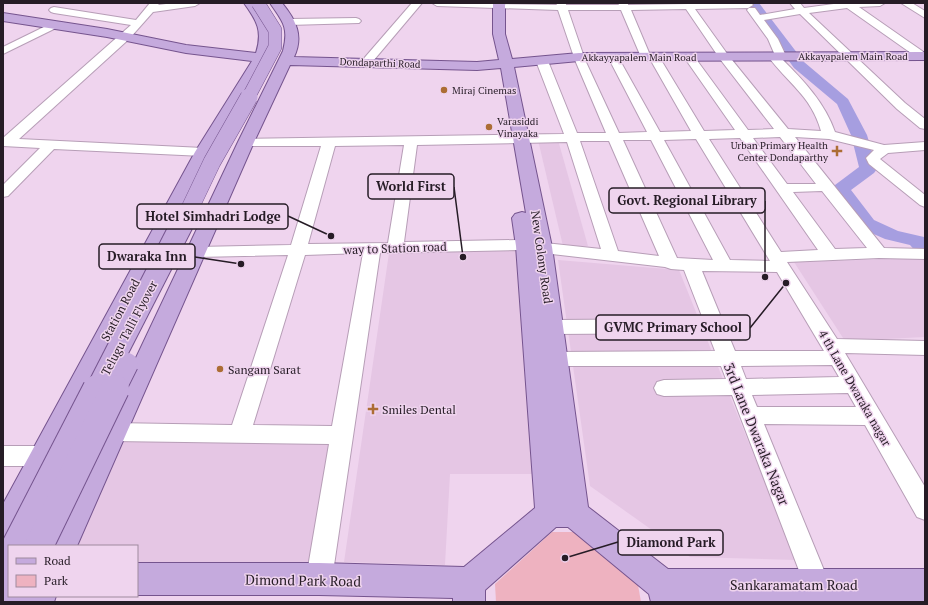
<svg xmlns="http://www.w3.org/2000/svg" width="928" height="605" font-family="'PT Serif',serif">
<style>
.built{fill:#e5c6e4}
.green{fill:#eeb2c0}
.lines{fill:none;stroke-linecap:round;stroke-linejoin:round}
.river{fill:#a69ee0;fill-rule:evenodd}
.minor-casing{stroke:#b79eb7;stroke-width:2}
.major-casing{stroke:#75548e;stroke-width:2}
.minor{fill:#fff;fill-rule:evenodd}
.major{fill:#c5aadd;fill-rule:evenodd}
.major-bridge-far3-casing{stroke:#75548e;stroke-width:14;stroke-linecap:butt}
.major-bridge-far2-casing{stroke:#75548e;stroke-width:18;stroke-linecap:butt}
.major-bridge-far1-casing{stroke:#75548e;stroke-width:24;stroke-linecap:butt}
.major-bridge-casing{stroke:#75548e;stroke-width:30;stroke-linecap:butt}
.major-bridge-far3{stroke:#c5aadd;stroke-width:13}
.major-bridge-far2{stroke:#c5aadd;stroke-width:17}
.major-bridge-far1{stroke:#c5aadd;stroke-width:22}
.major-bridge{stroke:#c5aadd;stroke-width:28}
.poi-dot{fill:#ac6d34;stroke:#efd4ee;stroke-width:1.5}
.labels{text-anchor:middle;dominant-baseline:central;stroke-width:3;stroke-linejoin:round;paint-order:stroke}
.far-street-label{font-size:10px;fill:#261c26;stroke:#efd4ee}
.far-poi-label{font-size:10px;fill:#261c26;stroke:#efd4ee;text-anchor:start}
.street-label{font-size:12px;fill:#261c26;stroke:#efd4ee}
.poi-label{font-size:12px;fill:#261c26;stroke:#efd4ee;text-anchor:start}
.near-street-label{font-size:14px;fill:#261c26;stroke:#efd4ee}
.leader{fill:none;stroke:#261c26;stroke-width:1.5}
.callout-dot{fill:#261c26;stroke:#efd4ee;stroke-width:1.5}
.callout{fill:#efd4ee;stroke:#261c26;stroke-width:1.5}
.callout-label{font-size:13px;text-anchor:middle;font-weight:bold;fill:#261c26}
</style>
<rect width="100%" height="100%" fill="#efd4ee"/>
<!-- built -->
<g class="built">
<polygon points="538,140 558,140 588,246 563,246"/>
<polygon points="517,251 535,474 450,474 445,565 344,562 389,253"/>
<polygon points="925,258 925,337 845,341 794,262"/>
<polygon points="558,260 679,270 796,560 690,557 590,486"/>
<polygon points="123,440 332,441 310,565 137,564 137,546 76,546"/>
</g>
<!-- green -->
<polygon class="green" points="552,532 575,532 638,585 641,602 496,602 495,584"/>
<g class="lines">
<!-- river -->
<polygon class="river" points="747,3 759,3 804,62 848,99 867,135 877,169 874,173 851,190 874,220 898,231 924,237 925,256 918,254 910,245 885,239 860,228 835,193 832,189 835,185 859,167 851,135 837,104 794,68"/>
<!-- minor casing -->
<g class="minor-casing">
<g id="minor">
<polygon points="150,3 160,3 158,5 174,3 200,3 195,6 153,12 129,39 19,139 203,148 208,149 210,152 208,155 203,156 54,149 8,196 3,197 3,185 40,148 3,146 3,138 131,25 54,13 51,12 49,10 51,8 54,7 136,20"/>
<polygon points="412,3 422,3 368,67 360,67 358,65 360,63"/>
<path d="M432 3 557 5 556 3H566V5H619L618 3H628V5L751 3 753 5 748 8 695 9 728 55 788 129 821 131C811 95 787 83 768 56L769 54 774 53 768 39 747 10 749 8H755L760 15 795 9 790 3H800L804 8 841 3H885L880 6 859 7 925 53V59L918 58 847 8 809 13 905 103 925 119V129L920 128 897 109 800 14 764 20 778 39 786 56 782 59C804 81 825 103 835 132L884 145 925 142V150L888 153 880 159 925 195V207L920 205 869 164 866 158 874 150 829 139 795 137 884 248 925 249V259L879 258 787 262 837 339 925 341V355L845 353 925 487V520L917 517 865 425 764 424 837 602H811L732 395 664 396 657 394 654 388 657 382 664 380 726 379 721 366H555L548 364 545 359 548 354 555 352 715 351 708 333 552 334 545 332 543 327 545 322 552 320 703 319 684 270 671 269 665 267 517 250 380 253 332 579 328 588 319 592 310 588 306 579 329 444 113 441 105 438 102 432 105 426 113 423 232 425 288 255 197 257 191 256 189 252 191 248 197 247 291 245 321 146H246L241 145 239 142 241 139 564 134 536 61 542 58 548 61 577 133H606L575 60 558 10 437 6ZM686 9 720 59 774 129 748 130 693 55 689 54 684 57 735 130 704 131 658 55H650L631 10ZM568 10H621L641 57 646 60 650 59 691 131 660 132 618 57 613 54 608 57 647 132 619 133 585 60ZM780 137 816 184H787L753 138ZM740 138 818 250 781 252 709 139ZM696 139 770 261 730 260 664 140ZM623 140H651L713 260 677 258ZM580 141H609L659 256 618 251ZM567 142 601 249 517 240 404 242 417 145ZM404 145 388 243 308 244 335 146ZM822 191 867 248 835 249 793 192ZM363 253 332 426 253 425 305 255ZM702 271 777 272 824 351H735ZM832 365 839 377 746 379 741 366ZM848 393 856 407H757L752 395Z"/>
<polygon points="901,3 912,3 925,11 925,18"/>
<polygon points="356,18 359,19 361,21 359,23 289,25 284,22 289,19"/>
<polygon points="54,22 58,23 59,25 58,27 3,54 3,47"/>
<polygon points="3,446 43,446 51,449 54,456 51,463 43,466 3,466"/>
</g>
</g>
<!-- major casing -->
<g class="major-casing">
<g id="major">
<path d="M244 3H256L266 18 271 29 272 41 268 58 211 152 14 544 3 548V504L195 152 252 61 186 53 107 37 3 21V13L107 29 186 45 256 53C263 31 257 21 244 3Z"/>
<path d="M270 3H282C296 20 304 36 294 57L477 62 499 60 493 34V3H505V34L512 59 579 53 925 52V60L579 61 514 67 552 247 588 507 668 569H925V601L651 602 649 594 568 527H556L485 590V602H453V598L319 595H137V563H319L464 567 535 508 516 246 512 218 515 214 522 212 526 213 501 68 477 70 290 65 254 142 77 546H47L238 142 283 51C289 27 283 22 270 3Z"/>
<polygon points="9,546 9,596 56,596 54,602 3,602 3,548"/>
</g>
</g>
<!-- minor -->
<use href="#minor" class="minor"/>
<!-- major -->
<use href="#major" class="major"/>
<!-- major-bridge-far3 casing -->
<g class="major-bridge-far3-casing">
<polyline id="major-bridge-far3" points="248,98 275,47 275,30 258,3"/>
</g>
<!-- major-bridge-far2 casing -->
<g class="major-bridge-far2-casing">
<polyline id="major-bridge-far2" points="182,225 212,162 249,97"/>
</g>
<!-- major-bridge-far1 casing -->
<g class="major-bridge-far1-casing">
<g id="major-bridge-far1">
<polyline points="97,390 182,224"/>
<polyline points="114,390 127,364"/>
</g>
</g>
<!-- major-bridge casing -->
<g class="major-bridge-casing">
<g id="major-bridge">
<polyline points="16,546 97,389"/>
<polyline points="39,546 115,389"/>
</g>
</g>
<!-- major-bridge-far3 -->
<use href="#major-bridge-far3" class="major-bridge-far3"/>
<!-- major-bridge-far2 -->
<use href="#major-bridge-far2" class="major-bridge-far2"/>
<!-- major-bridge-far1 -->
<use href="#major-bridge-far1" class="major-bridge-far1"/>
<!-- major-bridge -->
<use href="#major-bridge" class="major-bridge"/>
</g>
<!-- markers -->
<g class="poi-dot">
<circle cx="444" cy="90" r="4"/>
<circle cx="489" cy="127" r="4"/>
<path d="M835 145h4v4h4v4h-4v4h-4v-4h-4v-4h4z"/>
<circle cx="220" cy="369" r="4"/>
<path d="M371 403h4v4h4v4h-4v4h-4v-4h-4v-4h4z"/>
</g>
<g class="labels">
<!-- far-street labels -->
<g class="far-street-label">
<text x="853" y="56">Akkayapalem Main Road</text>
<text x="639" y="57">Akkayyapalem Main Road</text>
<text transform="translate(380 63) rotate(2)">Dondaparthi Road</text>
</g>
<!-- far-poi labels -->
<g class="far-poi-label">
<text x="452" y="90">Miraj Cinemas</text>
<text x="497" y="121">Varasiddi<tspan x="497" dy="12">Vinayaka</tspan></text>
<text x="828" y="145" text-anchor="end">Urban Primary Health<tspan x="828" dy="12">Center Dondaparthy</tspan></text>
</g>
<!-- street labels -->
<g class="street-label">
<text transform="translate(395 248) rotate(-2)">way to Station road</text>
<text transform="translate(542 257) rotate(82)">New Colony Road</text>
<text transform="translate(120 310) rotate(-62)">Station Road</text>
<text transform="translate(129 328) rotate(-62)">Telugu Talli Flyover</text>
<text transform="translate(855 388) rotate(60)">4 th Lane Dwaraka nagar</text>
</g>
<!-- poi labels -->
<g class="poi-label">
<text x="228" y="369">Sangam Sarat</text>
<text x="382" y="409">Smiles Dental</text>
</g>
<!-- near-street labels -->
<g class="near-street-label">
<text transform="translate(757 434) rotate(68)">3rd Lane Dwaraka Nagar</text>
<text transform="translate(303 580) rotate(1)">Dimond Park Road</text>
<text x="794" y="584">Sankaramatam Road</text>
</g>
</g>
<!-- callouts -->
<path class="leader" d="M463 257L454 187M765 277L765 201M331 236L288 216M241 264L195 257M786 283L750 328M565 558L618 542"/>
<g class="callout-dot">
<circle cx="463" cy="257" r="4"/>
<circle cx="765" cy="277" r="4"/>
<circle cx="331" cy="236" r="4"/>
<circle cx="241" cy="264" r="4"/>
<circle cx="786" cy="283" r="4"/>
<circle cx="565" cy="558" r="4"/>
</g>
<g class="callout">
<rect x="368" y="174" width="86" height="25" rx="4"/>
<rect x="609" y="188" width="156" height="25" rx="4"/>
<rect x="137" y="204" width="151" height="25" rx="4"/>
<rect x="99" y="244" width="96" height="25" rx="4"/>
<rect x="596" y="315" width="154" height="25" rx="4"/>
<rect x="618" y="530" width="105" height="25" rx="4"/>
</g>
<g class="callout-label">
<text x="411" y="191">World First</text>
<text x="687" y="205">Govt. Regional Library</text>
<text x="213" y="221">Hotel Simhadri Lodge</text>
<text x="147" y="261">Dwaraka Inn</text>
<text x="673" y="332">GVMC Primary School</text>
<text x="671" y="547">Diamond Park</text>
</g>
<!-- border -->
<rect width="928" height="605" fill="none" stroke="#261c26" stroke-width="8"/>
<!-- legend -->
<rect x="8" y="545" width="130" height="52" fill="#efd4ee" stroke="#9f8a9e"/>
<rect x="16" y="558" width="20" height="6" fill="#c5aadd" stroke="#9f8a9e"/>
<text x="44" y="565" font-size="12" fill="#261c26">Road</text>
<rect x="16" y="575" width="20" height="12" fill="#eeb2c0" stroke="#9f8a9e"/>
<text x="44" y="585" font-size="12" fill="#261c26">Park</text>
</svg>
